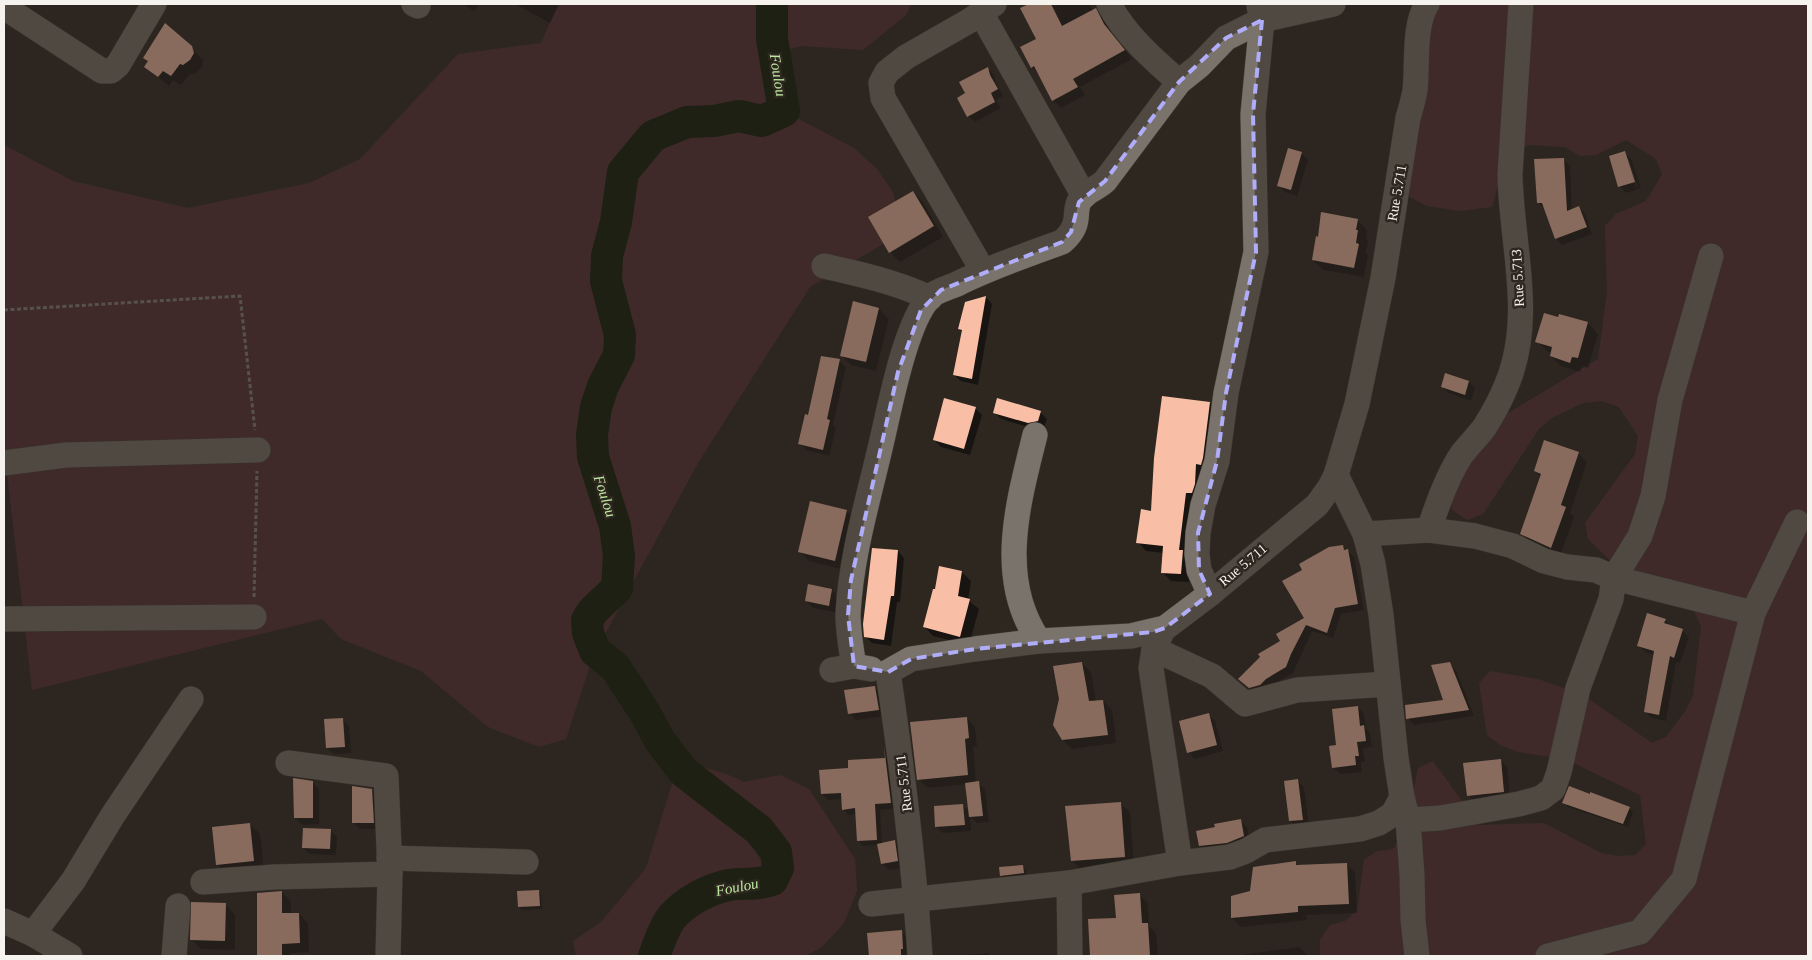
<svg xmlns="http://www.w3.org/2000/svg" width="1812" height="960" font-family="Georgia,serif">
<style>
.green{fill:#543034}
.shadow{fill:#0007;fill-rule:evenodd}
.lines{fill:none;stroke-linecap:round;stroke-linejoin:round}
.river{stroke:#091900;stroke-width:32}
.building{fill:#f9bfa6}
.minor-casing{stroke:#46423b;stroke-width:26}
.path{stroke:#8b8680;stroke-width:3;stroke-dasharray:4 2.5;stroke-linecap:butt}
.minor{stroke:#7a736b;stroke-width:25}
.marked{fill:none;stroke:#b0aefa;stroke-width:4;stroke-dasharray:10 6;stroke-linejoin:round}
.labels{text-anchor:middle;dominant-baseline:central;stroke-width:5;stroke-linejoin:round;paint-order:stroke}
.street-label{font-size:14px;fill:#f6f3ee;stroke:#2d2720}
.water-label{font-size:15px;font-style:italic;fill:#bfe9a0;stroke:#2d2720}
</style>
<rect width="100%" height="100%" fill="#2d2720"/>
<!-- green -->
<g class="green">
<polygon points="558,4 911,4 906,15 863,50 801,46 773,54 763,81 776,107 854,148 877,169 893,192 899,221 883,244 810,287 698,463 593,656 566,739 539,747 488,727 421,671 341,639 322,619 32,690 4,446 4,145 73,181 188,208 309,183 360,159 458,54 541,43"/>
<path d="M1430 4H1808V956H1320V940L1330 925 1345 921 1357 910 1364 860 1377 851 1393 849C1410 824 1412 797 1418 768L1433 761 1479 825 1544 823 1601 853 1618 856 1635 855 1646 844 1640 795 1565 759 1518 752 1500 745 1487 735 1479 683 1490 671 1538 679 1583 695 1652 743 1666 737 1686 710 1693 696 1701 627 1694 610 1623 573 1588 539 1585 523 1635 454 1638 436 1619 407 1602 401 1583 403 1552 418 1539 429 1483 514 1467 520 1452 510 1449 494 1493 422 1598 359 1607 292 1605 226 1616 214 1646 201 1662 174 1656 159 1626 140 1596 155 1580 156 1565 147 1531 145 1516 149 1505 161 1492 207 1460 211 1427 206 1404 194Z"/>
<path d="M683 748 693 765C710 769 728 773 743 782L780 775 809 789 855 859 857 891 844 923 822 947 805 956H576L573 941 601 922 646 868Z"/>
</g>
<!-- shadow -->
<g class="shadow">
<polygon points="463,4 479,4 474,11"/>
<polygon points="515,4 558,4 559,5 550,23"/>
<polygon points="1031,4 1053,4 1055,6 1059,4 1089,4 1093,11 1095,10 1104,18 1112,33 1132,59 1080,87 1085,95 1061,108 1053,100 1040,76 1032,67 1038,39 1022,9"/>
<polygon points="193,50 203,60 202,67 194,74 190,74 181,85 173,80 169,86 146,67 149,62 144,57"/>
<polygon points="988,68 994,75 996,83 1003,96 996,100 1001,108 975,122 968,116 967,94"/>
<polygon points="1301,153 1308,160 1297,196 1285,192 1279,186"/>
<path d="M1625 153 1631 159 1641 188 1626 193 1620 186ZM1626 159H1629L1638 187 1636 188Z"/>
<polygon points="1564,160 1570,166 1572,210 1579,208 1585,214 1592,234 1562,245 1556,238 1545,209 1538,202"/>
<polygon points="913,192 923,202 943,237 900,262 890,252"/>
<polygon points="1357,220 1367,230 1366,239 1368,241 1366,253 1368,255 1364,277 1323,270 1313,260"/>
<polygon points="986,297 992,304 978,385 961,381 954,375 963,333 959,329 966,303"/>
<polygon points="879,309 889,319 876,371 851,365 841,355"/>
<polygon points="1560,315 1588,323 1598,334 1588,368 1582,366 1580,372 1561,366 1551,356 1552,353 1547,351 1537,341 1559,318"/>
<polygon points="839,361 846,367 833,425 836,428 829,456 806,450 799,443 809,416"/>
<polygon points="1469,382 1475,388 1471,401 1449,393 1442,387"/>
<polygon points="1210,403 1218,412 1191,559 1189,582 1171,581 1162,572 1164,553 1146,551 1138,542"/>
<polygon points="975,408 982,415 970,455 941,447 934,440"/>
<polygon points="994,412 1040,412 1047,419 1044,427 1035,429 1001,419"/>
<polygon points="1578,453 1587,462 1570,513 1574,517 1560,556 1530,542 1522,533 1541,477 1535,471"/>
<polygon points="847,511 857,521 845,570 809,561 799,551"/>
<polygon points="1343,546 1354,557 1364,610 1341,614 1333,638 1312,631 1293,673 1256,694 1246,685 1281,641 1305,619"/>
<polygon points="898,551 904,558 900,602 897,602 891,646 872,643 865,636"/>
<polygon points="962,572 971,581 968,600 979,609 969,645 933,636 924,626"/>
<polygon points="832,590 838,597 835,612 813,608 806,601"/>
<polygon points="1665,620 1671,626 1682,630 1689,637 1680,663 1676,662 1666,721 1652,718 1645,712 1655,655 1645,652 1639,646"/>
<polygon points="1082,663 1091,672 1096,702 1103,701 1112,710 1116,743 1072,749 1063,740"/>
<polygon points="1449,664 1456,670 1474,716 1414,725 1408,718 1444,701"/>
<polygon points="875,687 882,694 885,716 856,720 849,713"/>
<polygon points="1358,707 1364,714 1366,729 1370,733 1372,747 1363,748 1365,762 1361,762 1362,772 1340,774 1333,767 1337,746"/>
<polygon points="1208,715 1215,721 1223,751 1195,759 1188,752"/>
<polygon points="967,718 975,727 977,746 973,747 976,783 978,783 985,789 989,822 977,823 970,816 971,831 943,833 936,827 963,806 970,812 967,784 927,788 919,779"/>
<polygon points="343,720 349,726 351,753 334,754 327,748"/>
<polygon points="885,749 889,753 896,808 880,810 882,844 895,841 902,848 904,868 889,870 882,863 878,845 863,846 858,840 856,814 849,815 843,809 842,799 828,800 822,794 850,770 849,761 886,759"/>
<polygon points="1500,760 1507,767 1510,798 1475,802 1468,795"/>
<polygon points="1297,780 1304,787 1309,826 1297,828 1290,821"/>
<polygon points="312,782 319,789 319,824 302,825 295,818"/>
<polygon points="372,790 378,797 380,829 360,829 353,822"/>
<polygon points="1564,802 1629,808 1633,812 1628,827 1568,807"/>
<polygon points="1120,803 1130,812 1134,866 1081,870 1072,860"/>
<polygon points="1240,820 1247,827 1250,842 1207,852 1200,846 1216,828"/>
<polygon points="250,824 260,834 264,871 227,874 217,864"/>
<polygon points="330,830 337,837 336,855 310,854 303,848"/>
<polygon points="1295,862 1299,866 1346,864 1355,873 1357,913 1306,915 1307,920 1241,927 1232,918 1251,892"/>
<polygon points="1023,867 1026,870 1026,876 1004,878 1001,875"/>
<polygon points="538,891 541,894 542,909 522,910 519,907"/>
<polygon points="282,892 291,902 291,914 299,914 308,923 309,952 291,953 291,956 258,956 258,894"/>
<polygon points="1139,894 1148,903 1149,926 1156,933 1158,956 1091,956 1089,920 1118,919"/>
<polygon points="225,904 235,915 235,950 201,949 191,939"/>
<polygon points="901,932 908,938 909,955 907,956 870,956 868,934"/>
<polygon points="1299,947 1308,956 1233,956"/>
<polygon points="988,953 992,956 955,956"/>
</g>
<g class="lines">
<!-- river -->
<path class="river" d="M654 956C659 944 663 928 672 917 686 901 709 889 729 885 745 882 756 886 772 880L778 868 776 852 759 830 684 772 660 741 645 713 615 667 595 651 588 633 587 620 593 611 617 588 619 556 615 526 593 457 592 435 596 407 603 386 619 355 620 335 606 281 607 256 616 222 623 172 653 136 687 122 714 121 739 116 762 121 784 111 772 39V4"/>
</g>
<!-- building -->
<g class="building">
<polygon points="1029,4 1051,4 1062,26 1096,8 1104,24 1125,50 1073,79 1078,87 1052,101 1034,66 1031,68 1020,47 1036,39 1020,8"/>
<polygon points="165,23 192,46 194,53 190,60 183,65 180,64 171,76 163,71 158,77 144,67 148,61 143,58"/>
<polygon points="988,67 990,75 998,89 991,93 995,102 967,117 957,98 965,93 959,82"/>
<polygon points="1288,148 1302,152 1291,190 1277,186"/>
<polygon points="1625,151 1635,182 1618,187 1609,156"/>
<polygon points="1564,158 1567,211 1579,206 1587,227 1555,239 1542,203 1537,203 1534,159"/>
<polygon points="913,191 934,226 889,253 868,217"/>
<polygon points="1321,212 1358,219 1356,230 1358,230 1356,243 1359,244 1354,268 1312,260 1316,236 1318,237"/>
<polygon points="986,296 972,379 953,375 962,330 958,329 965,302"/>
<polygon points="853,301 879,308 866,362 840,356"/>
<polygon points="1544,313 1558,317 1559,314 1588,322 1578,358 1572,357 1570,363 1550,356 1552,347 1535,342"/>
<polygon points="821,356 840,359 827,419 830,420 823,450 798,444 805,414 808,415"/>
<polygon points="1445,373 1469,381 1465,395 1441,387"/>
<polygon points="1162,396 1210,402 1203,458 1201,465 1196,464 1195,484 1192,493 1186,493 1179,550 1183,550 1181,574 1161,573 1163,546 1136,543 1141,509 1151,511 1154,458"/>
<polygon points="944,398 976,407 964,449 933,440"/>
<polygon points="997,398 1041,411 1038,421 1028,423 993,413"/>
<polygon points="1544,440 1579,452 1561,505 1566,507 1551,548 1520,534 1541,474 1534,471"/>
<polygon points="810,501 847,510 835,561 798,552"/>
<polygon points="1343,545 1344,550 1348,549 1358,604 1335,608 1327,633 1306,625 1291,654 1286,667 1266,679 1260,685 1249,688 1238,679 1260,657 1258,654 1280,641 1276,634 1304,618 1282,581 1302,570 1299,564 1329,547"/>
<polygon points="872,548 898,550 894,596 891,596 884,640 864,637 863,624"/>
<polygon points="939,566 962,571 958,596 970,599 960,637 923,627 933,589 935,589"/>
<polygon points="808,584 832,589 829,606 805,601"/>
<polygon points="1647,613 1666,619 1664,623 1683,629 1674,658 1670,656 1659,715 1644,712 1654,651 1637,646"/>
<polygon points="1082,662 1089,701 1103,700 1108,735 1062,740 1053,725 1059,699 1053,666"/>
<polygon points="1450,662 1469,710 1406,719 1405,705 1443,700 1431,665"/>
<polygon points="875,686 879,710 848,714 844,690"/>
<polygon points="1358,706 1360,726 1364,725 1366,741 1357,742 1359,756 1355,756 1356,765 1332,768 1329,746 1336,745 1332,709"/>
<polygon points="1209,713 1217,745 1187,753 1179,721"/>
<polygon points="967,717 969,738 965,739 968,775 917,780 910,722"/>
<polygon points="343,718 345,747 326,748 324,719"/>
<polygon points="884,746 891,803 875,804 877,840 857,841 855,808 842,810 841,793 821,794 819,770 848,768 848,760 885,758"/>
<polygon points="1501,759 1504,792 1467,796 1463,763"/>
<polygon points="293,778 313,781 313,818 294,818"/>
<polygon points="1298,779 1303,820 1289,821 1284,781"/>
<polygon points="979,781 983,816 969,817 965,783"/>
<polygon points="352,786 372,789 374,823 352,823"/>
<polygon points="1569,786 1590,794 1590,792 1630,807 1623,824 1562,803"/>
<polygon points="1121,802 1125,857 1071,861 1065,806"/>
<polygon points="963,804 965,825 935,827 934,806"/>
<polygon points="1241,819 1244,836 1227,843 1199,846 1196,831 1215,827 1214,824"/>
<polygon points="250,823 254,861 216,865 212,827"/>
<polygon points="303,828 331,829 330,849 302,848"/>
<polygon points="895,840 898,861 881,864 877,844"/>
<polygon points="1296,861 1296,865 1347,863 1349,904 1298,906 1298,912 1231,918 1231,896 1250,891 1253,867"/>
<polygon points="1023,865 1024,873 1000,876 999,867"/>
<polygon points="539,890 540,906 518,907 517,891"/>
<polygon points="282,891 282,913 299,913 300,943 282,944 282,956 257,956 257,893"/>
<polygon points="1140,893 1142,923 1148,923 1150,956 1090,956 1088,919 1116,918 1114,895"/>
<polygon points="191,902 226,903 225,941 190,940"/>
<polygon points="902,930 903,949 901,949 901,956 869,956 867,933"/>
</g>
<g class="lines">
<!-- minor casing -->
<g class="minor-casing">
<g id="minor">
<polyline points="414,4 418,6"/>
<path d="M1109 4C1125 35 1153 59 1179 82"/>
<polyline points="4,7 102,71 111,71 118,65 154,4"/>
<polyline points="981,13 1084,196"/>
<polyline points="1711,256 1670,400 1653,496 1640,536 1614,578 1753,613"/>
<path d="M824 266C860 274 896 282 930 298"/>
<polyline points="983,271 883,98 881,83 887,72 906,57 969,21 994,4"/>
<path d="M1035 435C1018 503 996 579 1039 641"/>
<polyline points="4,463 66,455 258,450"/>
<polyline points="1336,475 1365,534 1373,564 1381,615 1396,758 1402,797 1408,820 1412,875 1413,920 1417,956"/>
<path d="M1429 530C1437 505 1447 476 1462 454 1469 445 1477 437 1484 428 1493 414 1501 399 1507 384 1535 316 1511 244 1510 174L1521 4"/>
<polyline points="1365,534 1429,530 1475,536 1513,546 1544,561 1567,567 1596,570 1614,578 1611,599 1578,688 1559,772 1553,789 1541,798 1519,804 1440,818 1408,820"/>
<polyline points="1210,594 1199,570 1197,554 1198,533 1203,505 1217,461 1226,393 1256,252 1253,114 1262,20 1259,6"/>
<polyline points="4,619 254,617"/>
<polyline points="1161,634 1154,649 1151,668 1180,863"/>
<polyline points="1154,649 1212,676 1245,704 1297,690 1388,684"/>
<path d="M854 666C851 649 848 631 848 614 851 555 869 497 882 440 890 406 906 321 930 297 937 290 948 288 957 284 991 267 1026 255 1062 242 1069 236 1075 229 1076 219 1077 212 1076 206 1080 200 1086 191 1098 188 1105 181L1179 82 1199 66 1226 38 1262 20 1333 4"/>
<polyline points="832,670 854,666 871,669"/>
<polyline points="288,763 386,776 390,874 388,956"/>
<polyline points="389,858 526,862"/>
<polyline points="203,882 274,877 390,874"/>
<polyline points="1069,883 1070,956"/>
<polyline points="871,904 1069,883 1180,863 1230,857 1246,851 1265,840 1360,829 1379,823 1393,814 1402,797"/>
<polyline points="4,921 33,934 70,956"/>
<polyline points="33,934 73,881 113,815 191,699"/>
<polyline points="174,956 178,906"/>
<path d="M920 956C914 861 902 767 888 672L911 659 975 649 1039 641 1131 636 1165 628 1210 594 1317 505 1330 487 1336 475 1357 404 1383 278 1408 118C1411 109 1413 100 1415 91 1418 66 1413 26 1427 4"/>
<polyline points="1548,956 1640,932 1684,879 1753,613 1797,522"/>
</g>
</g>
<!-- path -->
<g class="path">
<polyline points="4,310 240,296 255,430"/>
<polyline points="254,597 257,471"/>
</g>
<!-- minor -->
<use href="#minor" class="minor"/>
</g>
<!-- marked area -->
<path d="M0 0H1812V960H0ZM1262 20 1253 114 1256 252 1226 393 1217 461 1198 533 1199 570 1210 594 1165 628 1153 632 975 649 911 659 888 672 854 666 848 615 851 580 898 372 921 310 941 290 1062 242 1071 232 1079 202 1105 181 1179 82 1226 38Z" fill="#2d2720" fill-opacity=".55" fill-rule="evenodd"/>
<path class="marked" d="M1262 20 1253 114 1256 252 1226 393 1217 461 1198 533 1199 570 1210 594 1165 628 1153 632 975 649 911 659 888 672 854 666 848 615 851 580 898 372 921 310 941 290 1062 242 1071 232 1079 202 1105 181 1179 82 1226 38Z"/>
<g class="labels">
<!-- street labels -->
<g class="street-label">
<text transform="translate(1397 193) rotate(-80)">Rue 5.711</text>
<text transform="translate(1518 278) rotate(-93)">Rue 5.713</text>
<text transform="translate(1243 565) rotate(-40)">Rue 5.711</text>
<text transform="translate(904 783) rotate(-97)">Rue 5.711</text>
</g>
<!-- water labels -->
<g class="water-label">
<text transform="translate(778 75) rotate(81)">Foulou</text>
<text transform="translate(605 496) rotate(72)">Foulou</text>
<text transform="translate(737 887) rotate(-11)">Foulou</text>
</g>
</g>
<!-- border -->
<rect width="1812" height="960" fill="none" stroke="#f6f3ee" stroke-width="10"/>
</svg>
